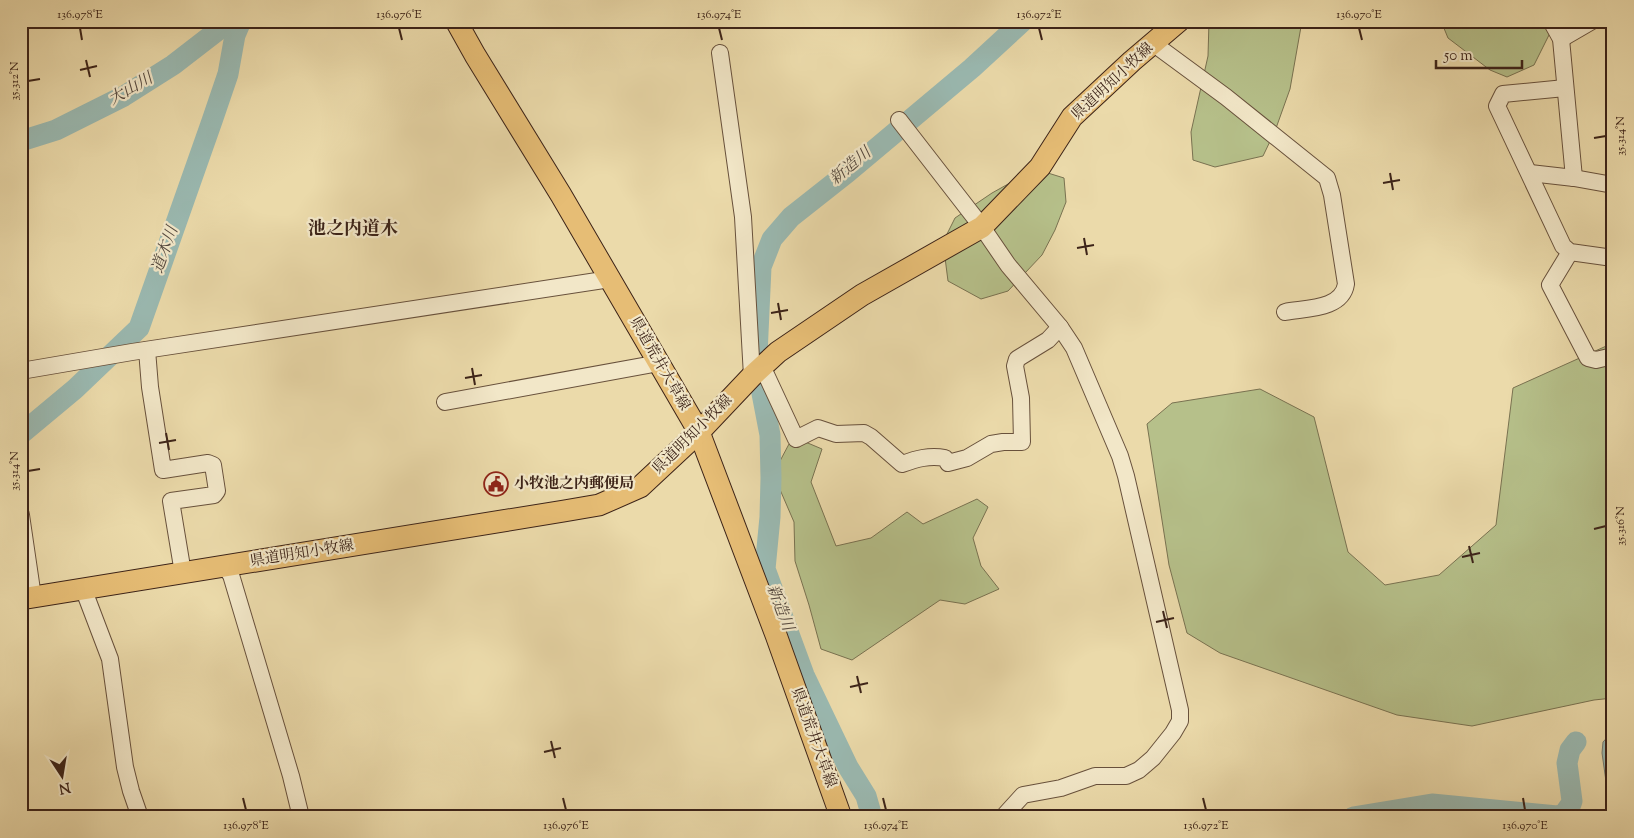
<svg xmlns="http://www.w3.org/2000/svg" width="1634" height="838" font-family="'Sorts Mill Goudy','Noto Serif JP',serif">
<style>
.green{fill:#b6c08a;stroke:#797251}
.water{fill:#9ab9b1;stroke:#747d74}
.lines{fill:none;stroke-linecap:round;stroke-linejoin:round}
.shore{stroke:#6b6e64;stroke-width:1}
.river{stroke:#9ab9b1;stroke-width:21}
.minor-casing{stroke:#68513c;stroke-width:18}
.major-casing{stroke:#3c2318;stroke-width:23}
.minor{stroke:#f2e7c8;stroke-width:16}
.major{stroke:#e6bd75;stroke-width:21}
.ticks{fill:none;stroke:#3c2318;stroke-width:2}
.labels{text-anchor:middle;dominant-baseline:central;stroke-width:4.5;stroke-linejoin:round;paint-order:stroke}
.street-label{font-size:15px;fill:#3c2318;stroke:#f2e7c8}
.poi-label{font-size:15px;font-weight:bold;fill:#3c2318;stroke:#f2e7c8;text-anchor:start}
.water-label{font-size:16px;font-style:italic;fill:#54483e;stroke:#f2e7c8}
.quarter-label{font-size:18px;font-weight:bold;fill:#3c2318;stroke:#f2e7c8}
.neatline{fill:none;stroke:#3c2318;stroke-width:2}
.ticks-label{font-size:12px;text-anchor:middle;fill:#3c2318}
</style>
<rect width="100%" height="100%" fill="#ebdaaa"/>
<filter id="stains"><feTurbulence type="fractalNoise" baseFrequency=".004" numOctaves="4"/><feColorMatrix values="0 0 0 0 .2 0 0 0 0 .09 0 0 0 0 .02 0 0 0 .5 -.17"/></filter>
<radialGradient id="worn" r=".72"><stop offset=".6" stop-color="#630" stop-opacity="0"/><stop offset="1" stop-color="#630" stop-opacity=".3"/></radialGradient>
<!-- green -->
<g class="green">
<polygon points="1209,21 1302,21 1290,89 1275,131 1263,156 1215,167 1193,160 1191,132 1208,56"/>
<polygon points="1441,21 1559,21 1552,29 1534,65 1507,77 1490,70 1448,38"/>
<polygon points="1035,169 1064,178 1066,202 1055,230 1042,255 1008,291 981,299 948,281 943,242 955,218 992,193"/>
<polygon points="1613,343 1613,698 1594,700 1472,726 1397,715 1220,653 1187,633 1169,565 1147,424 1172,403 1260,389 1314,417 1348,552 1385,585 1439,575 1496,525 1513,388"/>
<polygon points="803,441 822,449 811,482 836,546 871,538 907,512 923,524 977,499 988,507 973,538 981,566 999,589 965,604 940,600 852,660 821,649 809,605 795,561 794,522 778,485 780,461 789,444"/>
</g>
<!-- water -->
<polygon class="water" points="1613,731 1613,817 1611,817 1602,753 1603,742"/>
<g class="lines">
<!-- shore -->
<path class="shore" d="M1613 737C1602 750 1610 780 1613 796"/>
<!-- river -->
<g class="river">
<polyline points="21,141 56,130 124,96 173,65 230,21"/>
<polyline points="757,355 761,267 772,239 791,217 848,172 972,68 1023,21"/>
<polyline points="760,383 770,435 771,478 770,517 765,569 804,675 848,767 866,796 872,817"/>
<polyline points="21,434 75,389 139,328 212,121 228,74 235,35 241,21"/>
<polyline points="1353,817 1432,804 1557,816 1564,814 1571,804 1572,801 1567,763 1570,750 1576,742"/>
</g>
<!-- minor casing -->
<g class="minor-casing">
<g id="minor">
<polyline points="1551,21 1561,39 1574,178"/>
<polyline points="1561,39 1592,21"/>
<path d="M1154 44 1226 97 1327 178 1332 195 1346 284C1342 310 1305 308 1285 312"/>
<polyline points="720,53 743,217 752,376"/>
<polyline points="1565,88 1503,94 1497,106 1563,246 1570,252 1613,258"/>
<polyline points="899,120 982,227 1008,265 1060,327 1074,348 1120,456 1126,476 1180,710 1180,721 1173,733 1153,758 1139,770 1126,776 1095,776 1061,788 1023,795 1003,817"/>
<polyline points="1530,173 1574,178 1613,185"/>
<polyline points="1570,252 1550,285 1588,358 1596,360 1613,356"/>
<polyline points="147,350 150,387 163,470 208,463 213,465 217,491 214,495 171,501 183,573"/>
<path d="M762 366 796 439 818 428 836 434 864 433 871 437 902 464C916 459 929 455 945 458L948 463 967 458 991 444 1003 442H1022L1021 398 1015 366 1017 359 1048 340 1060 327"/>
<polyline points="21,371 132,352 610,279"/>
<polyline points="445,402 659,363"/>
<polyline points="21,515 33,597"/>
<polyline points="225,567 231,575 291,776 301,817"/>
<polyline points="83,588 110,659 125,767 131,791 140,817"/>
</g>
</g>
<!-- major casing -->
<g class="major-casing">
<g id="major">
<polyline points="456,21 475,55 561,195 699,432 776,635 841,817"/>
<polyline points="21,599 564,511 599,505 640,487 699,432 752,376 778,352 862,295 982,227 1040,167 1072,117 1132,61 1179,21"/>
</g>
</g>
<!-- minor -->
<use href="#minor" class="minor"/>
<!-- major -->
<use href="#major" class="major"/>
</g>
<!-- ticks -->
<path class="ticks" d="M80 28 82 40M399 28 402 40M719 28 722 40M1039 28 1042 40M1359 28 1362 40M86 60 90 77M80 70 97 66M28 81 40 79M1594 138 1606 136M1390 173 1393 190M1383 183 1400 180M1084 238 1087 255M1077 248 1094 245M778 303 781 320M771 313 788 310M472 368 475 385M465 378 482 375M166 433 169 450M159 443 176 440M28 471 40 469M1594 529 1606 526M1469 546 1473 563M1462 557 1480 553M1163 611 1167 628M1156 622 1174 618M857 676 861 693M850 687 868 683M551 741 555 758M544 752 561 748M243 798 246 810M563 798 566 810M883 798 886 810M1203 798 1206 810M1523 798 1525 810"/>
<!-- icons -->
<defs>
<g id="civic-ring" transform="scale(1.25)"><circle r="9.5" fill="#f2e7c8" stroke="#8f2418" stroke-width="1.5"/><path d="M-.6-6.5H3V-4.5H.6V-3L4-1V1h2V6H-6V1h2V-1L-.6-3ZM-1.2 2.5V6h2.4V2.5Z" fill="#8f2418"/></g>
</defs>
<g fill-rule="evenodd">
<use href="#civic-ring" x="496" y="484"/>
</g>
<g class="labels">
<!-- street labels -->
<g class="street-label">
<text transform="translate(1113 82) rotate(-43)">県道明知小牧線</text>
<text transform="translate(659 364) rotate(60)">県道荒井大草線</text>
<text transform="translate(693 435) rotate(-45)">県道明知小牧線</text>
<text transform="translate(302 554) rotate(-9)">県道明知小牧線</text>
<text transform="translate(813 738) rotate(70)">県道荒井大草線</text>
</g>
<!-- poi labels -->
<g class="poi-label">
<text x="514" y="484">小牧池之内郵便局</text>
</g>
<!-- water labels -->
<g class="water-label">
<text transform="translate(131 90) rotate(-30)">大山川</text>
<text transform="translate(851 167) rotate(-40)">新造川</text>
<text transform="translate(166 250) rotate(-70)">道木川</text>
<text transform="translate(779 608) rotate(69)">新造川</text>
</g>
<!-- quarter labels -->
<g class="quarter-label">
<text x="353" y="230">池之内道木</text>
</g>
</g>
<!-- margin -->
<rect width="1634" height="838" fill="none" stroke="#ebdaaa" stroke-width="55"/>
<!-- north arrow -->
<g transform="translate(62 776) rotate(168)" stroke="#f2e7c8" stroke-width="4" paint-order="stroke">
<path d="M0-4L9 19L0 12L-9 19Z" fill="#3c2318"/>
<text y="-8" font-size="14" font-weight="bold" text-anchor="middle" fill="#3c2318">N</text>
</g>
<!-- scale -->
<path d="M1436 60v8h86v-8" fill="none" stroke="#3c2318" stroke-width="2.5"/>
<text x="1444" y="60" font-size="15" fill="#3c2318" stroke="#f2e7c8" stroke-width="4" paint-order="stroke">50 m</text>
<rect x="28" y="28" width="1578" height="782" class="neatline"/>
<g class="ticks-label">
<text x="80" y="18">136.978°E</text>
<text x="399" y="18">136.976°E</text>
<text x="719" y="18">136.974°E</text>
<text x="1039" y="18">136.972°E</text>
<text x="1359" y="18">136.970°E</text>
<text transform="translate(14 81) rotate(-90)" y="4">35.312°N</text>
<text transform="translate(1620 136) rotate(-90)" y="4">35.314°N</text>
<text transform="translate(14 471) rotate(-90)" y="4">35.314°N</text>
<text transform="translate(1620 526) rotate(-90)" y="4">35.316°N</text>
<text x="246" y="829">136.978°E</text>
<text x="566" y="829">136.976°E</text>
<text x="886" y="829">136.974°E</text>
<text x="1206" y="829">136.972°E</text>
<text x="1525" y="829">136.970°E</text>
</g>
<rect width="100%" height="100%" filter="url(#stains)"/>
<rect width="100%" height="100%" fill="url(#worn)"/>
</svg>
